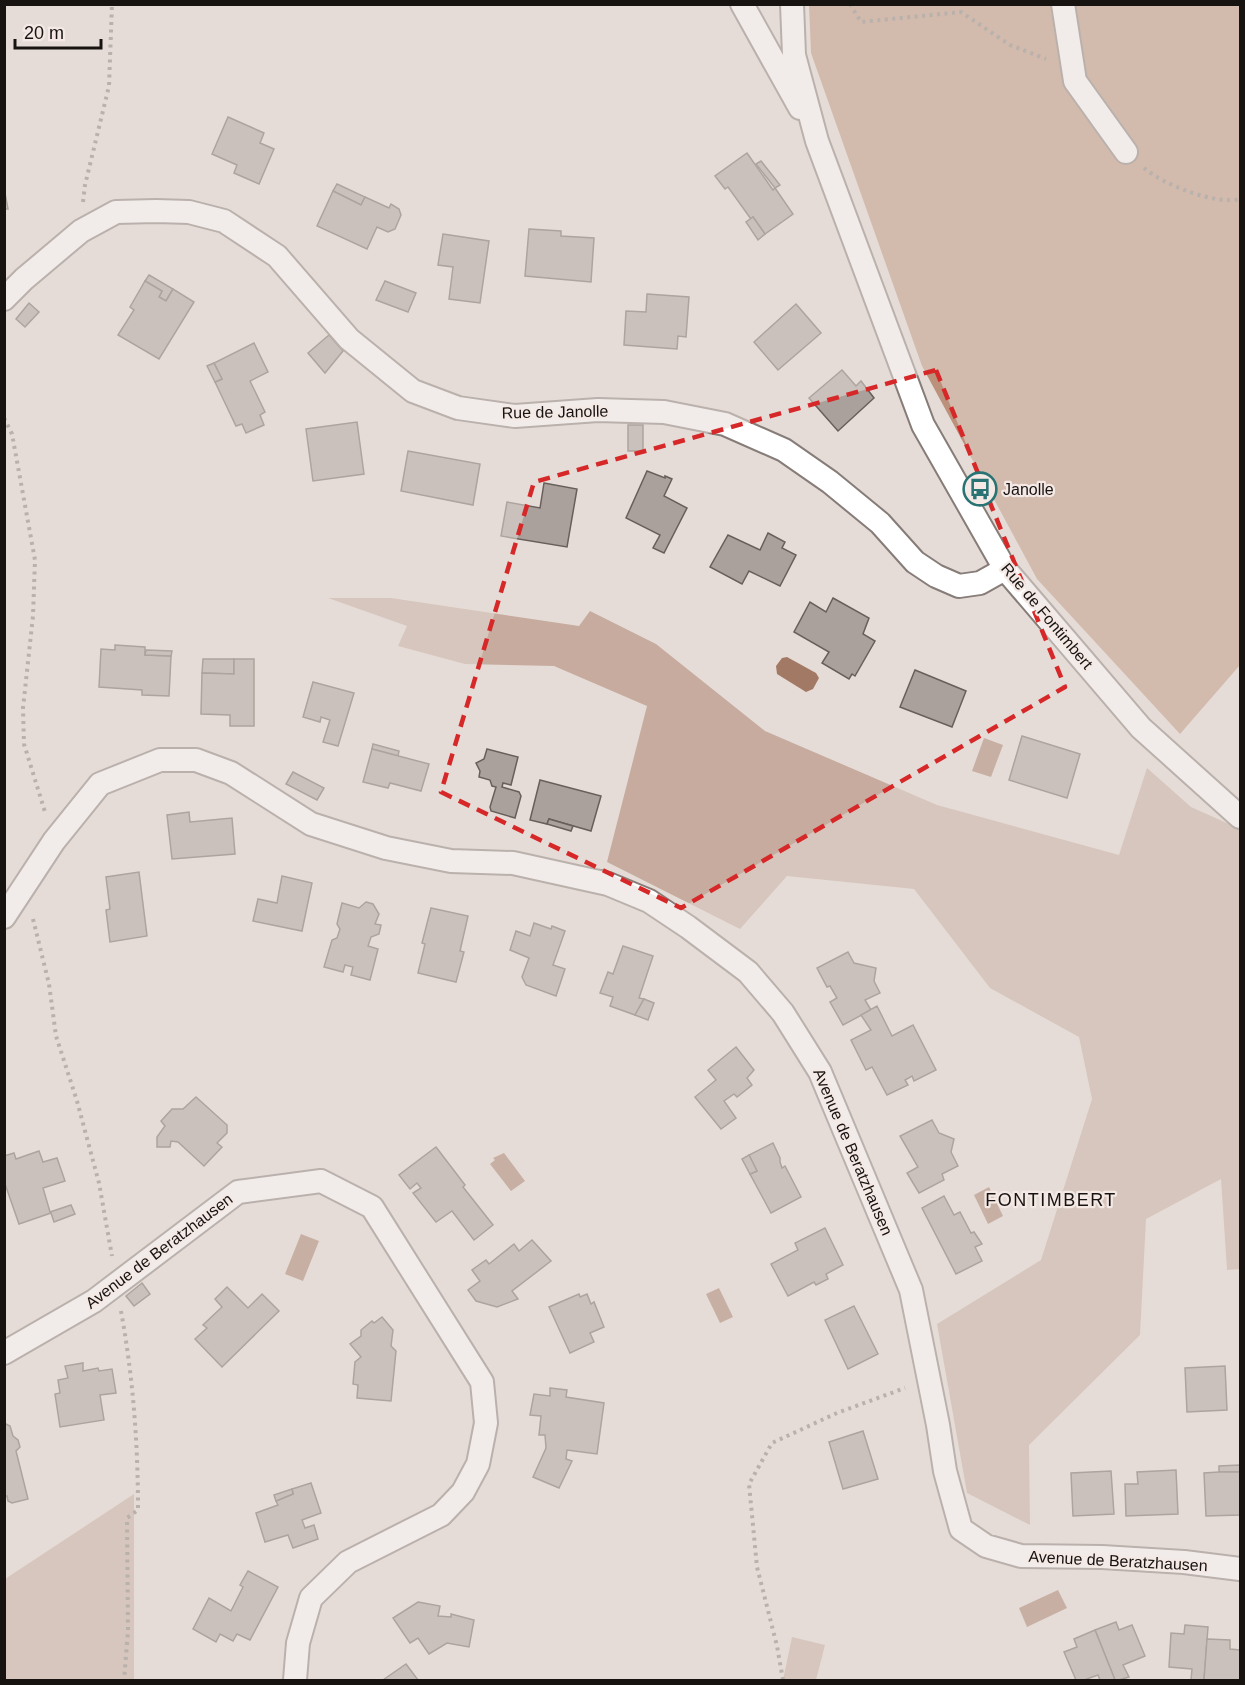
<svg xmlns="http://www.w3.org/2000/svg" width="1245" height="1685" font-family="Arial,sans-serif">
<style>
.green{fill:#c6ab9e}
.forest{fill:#bb917b}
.water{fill:#a27964}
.building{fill:#aba19c;stroke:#685f5b;stroke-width:1.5}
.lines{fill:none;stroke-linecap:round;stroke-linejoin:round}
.minor-casing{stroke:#867c78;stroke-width:26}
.path{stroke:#837c78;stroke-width:4;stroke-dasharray:3 4.5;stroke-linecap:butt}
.minor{stroke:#fff;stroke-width:22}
.marked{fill:none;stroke:#d62828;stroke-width:4.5;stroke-dasharray:12 8;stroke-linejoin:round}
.labels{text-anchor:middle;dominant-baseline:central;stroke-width:4.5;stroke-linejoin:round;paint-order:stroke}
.street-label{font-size:16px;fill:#171311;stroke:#f4e9e4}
.poi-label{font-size:16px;fill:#171311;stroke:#f4e9e4;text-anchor:start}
.neighbourhood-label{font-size:18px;letter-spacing:1.5px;fill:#171311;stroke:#f4e9e4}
</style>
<rect width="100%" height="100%" fill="#e6dcd7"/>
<!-- green -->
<g class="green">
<polygon points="328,598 391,598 579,626 590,611 656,644 765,731 937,805 1119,855 1147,768 1191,807 1240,829 1240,1269 1227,1270 1221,1179 1146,1219 1140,1335 1029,1445 1030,1525 967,1493 937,1324 1041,1260 1092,1099 1079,1037 990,988 914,889 787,876 740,929 607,862 647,706 554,666 465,664 398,646 407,626"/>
<polygon points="134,1494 134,1680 5,1680 5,1579"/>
<polygon points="792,1637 825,1645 816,1680 783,1680"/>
</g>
<!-- forest -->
<polygon class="forest" points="809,5 1240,5 1240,665 1180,734 1037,579 922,366 811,53"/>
<!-- water -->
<g class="water">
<polygon points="787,657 816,673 819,678 813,689 806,692 777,674 776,666 782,658"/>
<polygon points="984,738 1003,745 991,777 972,771"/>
<polygon points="504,1153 525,1181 511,1191 490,1164 495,1160 493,1158"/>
<polygon points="989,1187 1003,1216 988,1224 974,1195"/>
<polygon points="301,1234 319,1241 303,1281 285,1274"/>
<polygon points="719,1288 733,1317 720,1323 706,1294"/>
<polygon points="1058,1590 1067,1608 1027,1627 1019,1608"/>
</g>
<!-- building -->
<g class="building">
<polygon points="228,117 264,133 260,143 274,149 259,184 234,173 237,165 212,154"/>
<polygon points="747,153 773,190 775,188 793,214 765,234 753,217 751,219 728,187 725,189 715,176"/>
<polygon points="761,161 780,185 775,188 756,164"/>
<polygon points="337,184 365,197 361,205 333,191"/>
<polygon points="4,188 8,209 4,209"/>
<polygon points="333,191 361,205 365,197 389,208 391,204 399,209 401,215 395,229 388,232 377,227 367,249 317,226"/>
<polygon points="753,217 765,234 758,240 746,222"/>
<polygon points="529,229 561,231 561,236 594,238 591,282 525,276"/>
<polygon points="443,234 489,241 480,303 449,299 453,267 438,265"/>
<polygon points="149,275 173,289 166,301 159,297 162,291 145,281"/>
<polygon points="145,281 162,291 159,297 166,301 173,289 194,302 159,359 118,335 134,310 130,307"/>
<polygon points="385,281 416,293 408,312 376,300"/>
<polygon points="647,294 689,297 686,337 678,336 677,349 624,345 626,311 646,312"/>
<polygon points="29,303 39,312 25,327 16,319"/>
<polygon points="796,304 821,333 778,370 754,342"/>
<polygon points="329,335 343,351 325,373 308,353"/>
<polygon points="254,343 268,372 250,381 265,412 260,415 264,425 246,433 242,424 236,426 215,382 222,379 214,363"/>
<polygon points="214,363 222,379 215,382 207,366"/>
<polygon points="842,370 856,386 861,381 874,398 838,431 809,398"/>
<polygon points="357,422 364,474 313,481 306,429"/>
<rect x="628" y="425" width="15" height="26"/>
<polygon points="408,451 480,464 473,505 401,491"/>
<polygon points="647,471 665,478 665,476 672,479 664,496 687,508 664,553 653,548 660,535 626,518"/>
<polygon points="544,483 577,489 567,547 501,536 507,502 540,508"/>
<polygon points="768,533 785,542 782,548 796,555 780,586 749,571 742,584 710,567 728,535 760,550"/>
<polygon points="833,598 869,618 863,634 875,641 855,676 852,674 849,679 822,663 829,652 794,632 810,602 826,612"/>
<polygon points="115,645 145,647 145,655 171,656 169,696 142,695 142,690 99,687 101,649 115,650"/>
<polygon points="146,650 172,651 171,656 145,655"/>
<polygon points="203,659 234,659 234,674 202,673"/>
<polygon points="234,659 254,659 254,726 230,726 230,715 201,714 202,673 234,674"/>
<polygon points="915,670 966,691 952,727 900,707"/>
<polygon points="313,682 354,693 338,746 323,742 330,720 321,717 320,722 303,717"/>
<polygon points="1022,736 1080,754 1067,798 1009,780"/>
<polygon points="373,744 399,751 398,756 372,749"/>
<polygon points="372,749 429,764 421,791 390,783 388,788 363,782"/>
<polygon points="487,749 518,757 511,785 503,783 502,787 519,792 521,796 515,818 491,811 490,807 496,787 492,786 490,780 479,777 480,771 476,763 484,759"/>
<polygon points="293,772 324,788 317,800 286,784"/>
<polygon points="540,780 601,796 591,831 549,819 547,824 530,820"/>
<polygon points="189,812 190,822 232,818 235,854 172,859 167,815"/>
<polygon points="549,819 573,826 571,831 547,824"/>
<polygon points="139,872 147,936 110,942 106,910 110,909 106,877"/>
<polygon points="282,876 312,883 302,931 253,921 258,899 277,903"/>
<polygon points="366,902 373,904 379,914 375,924 381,925 379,934 371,937 368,946 378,949 370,980 351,975 353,967 345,965 343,972 324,967 332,940 337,938 340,929 337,924 342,903 359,908"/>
<polygon points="431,908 468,916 460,951 464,952 456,982 418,973 425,944 422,943"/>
<polygon points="534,923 551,929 552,926 565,931 553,965 565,969 556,996 526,985 522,977 529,958 510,950 516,931 530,936"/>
<polygon points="623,946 653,956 639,998 644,999 635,1015 610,1006 613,997 600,993 608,972 613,974"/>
<polygon points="848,952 854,963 876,968 874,981 880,993 865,1000 871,1010 843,1025 830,1002 837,998 830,986 827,987 817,968"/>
<polygon points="644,999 654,1003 648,1020 635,1015"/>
<polygon points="877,1006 892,1036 913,1025 936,1070 914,1081 912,1076 905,1080 908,1085 887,1095 872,1067 866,1070 851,1040 871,1030 861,1015"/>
<polygon points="736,1047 754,1070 747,1078 752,1085 737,1097 734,1094 724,1101 736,1118 721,1129 695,1097 716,1080 708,1070"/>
<polygon points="196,1097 227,1125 227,1133 217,1143 222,1147 204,1166 178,1142 171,1141 170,1147 157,1147 157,1137 165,1126 161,1121 172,1109 183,1109"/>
<polygon points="932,1120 939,1133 954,1139 951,1152 958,1166 942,1174 944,1180 919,1193 907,1173 918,1167 900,1136"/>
<polygon points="773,1143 780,1158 780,1162 782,1168 785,1166 801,1197 771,1213 750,1174 757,1171 749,1155"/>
<polygon points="436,1147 465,1185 463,1187 493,1225 474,1240 452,1211 436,1222 413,1193 421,1188 417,1183 410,1189 399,1175"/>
<polygon points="39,1151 43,1162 57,1158 65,1181 43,1188 50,1212 71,1205 75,1214 54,1222 51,1213 19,1224 4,1181 4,1156 14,1153 16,1159"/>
<polygon points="749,1155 757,1171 750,1174 742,1159"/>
<polygon points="944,1196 954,1215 960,1212 971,1233 974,1232 982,1244 975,1247 982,1261 956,1274 922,1208"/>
<polygon points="825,1228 843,1265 826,1274 828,1279 816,1285 814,1282 788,1296 771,1264 798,1250 795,1243"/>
<polygon points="532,1240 551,1261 512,1291 518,1299 497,1307 476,1301 468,1290 480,1281 472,1270 486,1260 489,1264 514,1244 519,1251"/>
<polygon points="142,1283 150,1294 134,1306 126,1296"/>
<polygon points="227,1287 248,1308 262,1294 279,1311 222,1367 195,1339 207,1328 203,1325 222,1307 215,1299"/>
<polygon points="579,1294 580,1297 587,1294 591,1304 594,1302 604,1327 590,1333 594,1342 570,1353 549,1307"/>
<polygon points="854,1306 878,1354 848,1369 825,1320"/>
<polygon points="382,1317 393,1330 391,1346 396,1351 391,1401 357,1398 358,1385 353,1384 355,1362 361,1357 350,1344 361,1336 361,1330 372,1321 374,1323"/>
<polygon points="83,1363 83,1371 98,1368 99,1371 112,1369 116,1393 100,1395 104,1420 60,1427 55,1394 60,1393 58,1380 68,1378 65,1366"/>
<polygon points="1225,1366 1227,1410 1187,1412 1185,1368"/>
<polygon points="550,1388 567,1390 566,1397 604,1403 597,1454 567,1450 566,1459 572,1461 559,1488 533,1477 546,1448 545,1435 539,1435 541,1416 530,1415 534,1394 550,1396"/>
<polygon points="4,1423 10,1426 13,1436 18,1440 20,1447 16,1451 28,1499 12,1503 8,1501 7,1496 4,1496"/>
<polygon points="863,1431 878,1479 843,1489 829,1442"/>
<polygon points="1240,1465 1240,1472 1219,1472 1219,1466"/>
<polygon points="1176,1470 1178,1514 1126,1516 1125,1484 1138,1484 1137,1472"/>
<polygon points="1111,1471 1114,1514 1073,1516 1071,1473"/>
<polygon points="1219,1472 1240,1472 1240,1515 1206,1516 1204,1473"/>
<polygon points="311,1483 321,1513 302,1520 305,1528 314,1525 318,1539 293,1548 288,1535 265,1542 256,1513 278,1505 276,1501 293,1494 292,1489"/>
<polygon points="292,1489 293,1494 276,1501 274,1495"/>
<polygon points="248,1571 278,1587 250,1640 237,1634 233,1641 220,1634 216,1642 193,1629 209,1598 231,1611 243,1587 240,1585"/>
<polygon points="418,1602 440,1606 438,1616 451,1617 451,1614 474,1620 469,1647 447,1643 429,1654 418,1638 410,1643 393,1618"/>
<polygon points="1116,1622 1119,1630 1132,1625 1145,1656 1123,1665 1129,1677 1119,1680 1115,1680 1095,1630"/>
<polygon points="1185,1625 1208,1627 1204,1680 1191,1680 1192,1669 1169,1667 1171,1633 1184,1634"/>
<polygon points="1095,1630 1115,1680 1100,1680 1098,1675 1084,1680 1076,1680 1064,1652 1077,1647 1074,1639"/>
<polygon points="1207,1639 1230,1640 1230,1649 1240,1650 1240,1680 1204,1680"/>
<polygon points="406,1664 418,1680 383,1680"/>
</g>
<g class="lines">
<!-- minor casing -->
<g class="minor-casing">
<g id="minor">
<polyline points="742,4 800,108"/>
<polyline points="792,4 794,55 817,141 923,425 1005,569 1141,728 1240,817"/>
<polyline points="1063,4 1075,81 1126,152"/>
<polyline points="4,299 24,279 81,231 116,212 156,211 189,212 224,221 277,256 349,339 413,391 458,408 515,416 598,410 664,412 725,424 784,450 830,482 880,523 915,562 936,576 959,586 980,583 1005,569"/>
<polyline points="4,917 54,841 100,784 160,760 196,760 231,773 311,824 386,848 451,861 513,863 608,884 649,901 688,927 748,972 783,1013 820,1072 911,1290 938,1425 945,1471 961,1529 986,1546 1021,1556 1102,1557 1184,1562 1240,1569"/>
<polyline points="4,1353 94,1301 238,1192 321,1181 372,1207 482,1382 486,1423 478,1464 463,1492 441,1515 348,1562 311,1598 298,1643 295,1680"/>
</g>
</g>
<!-- path -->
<g class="path">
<polyline points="850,4 861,22 961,12 1010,45 1046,59"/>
<path d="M1144 168C1164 185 1215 205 1240 199"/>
<polyline points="83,202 85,185 109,86 112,4"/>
<polyline points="4,418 12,434 35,560 33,616 23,708 24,744 45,812"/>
<polyline points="33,919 49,984 56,1036 77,1101 99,1183 112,1256"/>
<path d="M121 1311C133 1377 138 1442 138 1510L127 1518 128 1631 124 1680"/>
<polyline points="783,1680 777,1646 757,1567 749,1484 772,1443 837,1413 905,1388"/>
</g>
<!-- minor -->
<use href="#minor" class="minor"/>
</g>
<!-- marked area -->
<path d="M0 0H1245V1685H0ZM936 370 1065 687 681 908 441 792 534 482Z" fill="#e6dcd7" fill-opacity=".55" fill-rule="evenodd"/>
<path class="marked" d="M936 370 1065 687 681 908 441 792 534 482Z"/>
<!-- icons -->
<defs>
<g id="bus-ring" transform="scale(1.725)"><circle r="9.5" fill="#f4e9e4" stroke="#297375" stroke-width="1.5"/><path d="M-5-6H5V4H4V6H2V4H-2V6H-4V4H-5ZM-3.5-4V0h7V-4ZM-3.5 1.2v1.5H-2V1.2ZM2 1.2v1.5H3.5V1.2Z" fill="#297375"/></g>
</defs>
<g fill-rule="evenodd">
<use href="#bus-ring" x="980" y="489"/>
</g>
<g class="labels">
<!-- street labels -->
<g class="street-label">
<text transform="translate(555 412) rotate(-1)">Rue de Janolle</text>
<text transform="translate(1047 616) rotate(50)">Rue de Fontimbert</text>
<text transform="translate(853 1152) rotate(67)">Avenue de Beratzhausen</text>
<text transform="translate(159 1251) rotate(-37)">Avenue de Beratzhausen</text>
<text transform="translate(1118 1561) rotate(3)">Avenue de Beratzhausen</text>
</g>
<!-- poi labels -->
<g class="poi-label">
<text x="1003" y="489">Janolle</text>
</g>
<!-- neighbourhood labels -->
<g class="neighbourhood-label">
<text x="1051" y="1200">FONTIMBERT</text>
</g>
</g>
<!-- border -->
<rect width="1245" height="1685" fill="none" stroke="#171311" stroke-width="12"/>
<!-- scale -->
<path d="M15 39v9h86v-9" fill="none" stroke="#171311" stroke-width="3"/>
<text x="24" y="39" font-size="18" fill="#171311" stroke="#f4e9e4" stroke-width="4.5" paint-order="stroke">20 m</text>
</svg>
